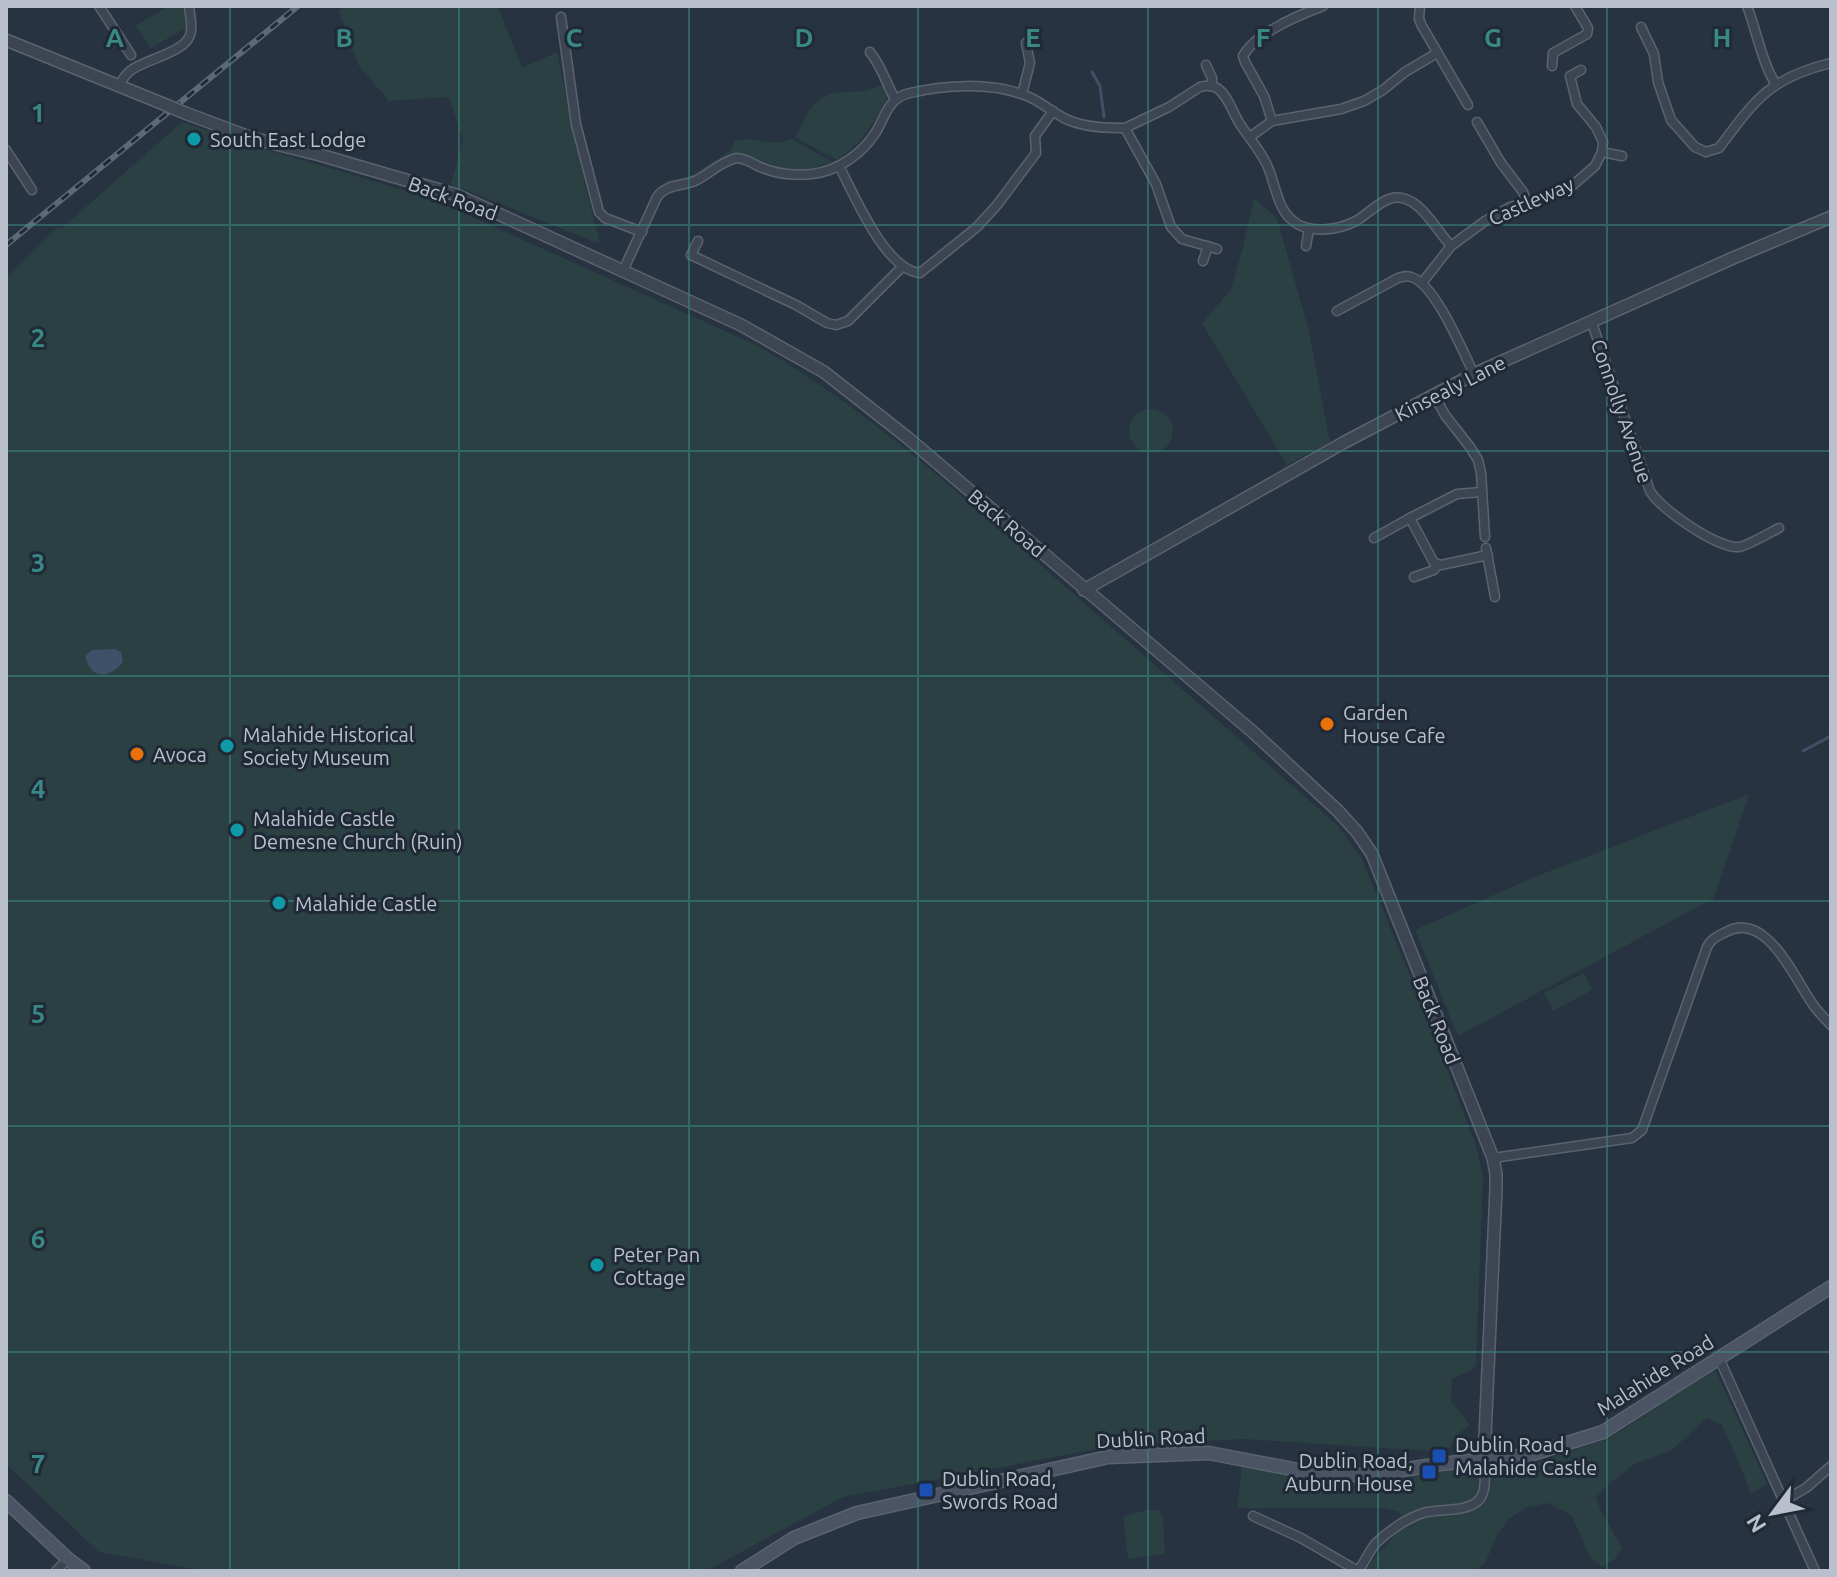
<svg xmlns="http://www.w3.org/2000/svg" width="1837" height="1577" font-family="Ubuntu,sans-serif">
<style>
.green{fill:#2a4042}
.water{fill:#3e5169}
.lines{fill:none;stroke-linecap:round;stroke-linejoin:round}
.stream{stroke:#3e5169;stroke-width:3}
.minor-casing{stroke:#5a636e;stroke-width:11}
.tertiary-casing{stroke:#5a636e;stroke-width:14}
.secondary-casing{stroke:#5a636e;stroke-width:15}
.minor{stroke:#3c4551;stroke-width:8}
.tertiary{stroke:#3c4551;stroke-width:11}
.secondary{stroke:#4a5464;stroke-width:12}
.rail-casing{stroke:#5e6978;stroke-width:6}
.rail{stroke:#202a36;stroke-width:3;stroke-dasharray:9;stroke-linecap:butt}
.tertiary-bridge-casing{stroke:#5a636e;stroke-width:14;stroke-linecap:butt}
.tertiary-bridge{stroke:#3c4551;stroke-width:11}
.grid{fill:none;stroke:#3a8885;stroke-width:2;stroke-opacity:0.55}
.culture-dot{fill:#0f9aa8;stroke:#202a36;stroke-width:3}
.food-dot{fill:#e8710a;stroke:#202a36;stroke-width:3}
.transit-dot{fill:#1a4fb4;stroke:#202a36;stroke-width:3}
.labels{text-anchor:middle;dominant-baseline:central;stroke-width:6;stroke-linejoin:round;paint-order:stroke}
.poi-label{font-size:20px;fill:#b9c0cb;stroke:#202a36;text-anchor:start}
.street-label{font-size:20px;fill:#b9c0cb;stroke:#202a36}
.grid-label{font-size:26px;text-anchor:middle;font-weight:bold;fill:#3a8885;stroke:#202a36;stroke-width:6;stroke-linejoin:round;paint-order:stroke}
</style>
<rect width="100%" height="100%" fill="#283341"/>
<!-- green -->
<g class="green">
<polygon points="168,6 184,6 187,27 151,48 136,26"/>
<polygon points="345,6 498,6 522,68 557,52 586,189 600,244 451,184 463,140 449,97 389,101 359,66 339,11"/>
<path d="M883 85 888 97C872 124 865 142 837 160L795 137C802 129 803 118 810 109 827 88 841 93 864 91 870 90 877 87 883 85Z"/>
<path d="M182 122 245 143 430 198 756 345C862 405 953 488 1044 568 1142 654 1239 739 1337 825L1361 857 1433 1032 1476 1146 1483 1177 1476 1365 1471 1370 1452 1379 1451 1401 1470 1425 1456 1436 1447 1452 1244 1439 1113 1446 843 1497 706 1571H205L99 1552 6 1464V279L58 227 61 229Z"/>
<path d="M747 139C763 141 775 146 791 139L833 162C810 170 788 173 764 164 754 160 746 153 734 154L693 178 664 184 663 183 669 180 690 176 730 151 735 141Z"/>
<polygon points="1254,198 1277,218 1308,327 1330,442 1287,465 1202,323 1231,290 1242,251"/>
<circle cx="1151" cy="431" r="22"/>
<polygon points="1749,794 1714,898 1458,1036 1415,930 1537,876"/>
<polygon points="1584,973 1592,990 1553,1011 1544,993"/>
<path d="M1715 1369 1767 1484 1751 1494 1736 1455 1721 1424 1707 1418 1672 1450 1635 1464 1610 1483 1596 1497 1600 1509 1622 1548 1615 1559 1602 1567 1591 1559 1572 1516 1548 1503 1525 1508 1508 1520 1497 1535 1485 1563 1476 1571H1364C1376 1553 1394 1541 1403 1521L1399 1512 1383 1508H1237L1242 1464 1299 1478 1327 1482 1472 1466 1529 1465 1608 1439Z"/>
<polygon points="1148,1510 1158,1510 1163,1517 1165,1554 1128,1559 1123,1518 1128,1515"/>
</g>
<!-- water -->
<path class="water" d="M115 649 121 652 123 662C109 679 91 680 85 656L92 650Z"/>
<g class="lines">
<!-- stream -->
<g class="stream">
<polyline points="1092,72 1100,86 1104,117"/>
<polyline points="1803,751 1831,736"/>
</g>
<!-- minor casing -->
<g class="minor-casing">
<g id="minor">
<polyline points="99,6 131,55"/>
<polyline points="1420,6 1419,19 1422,26 1468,105"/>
<path d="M1747 6C1757 32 1761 60 1776 85"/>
<polyline points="561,17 576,124 599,212 605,218 642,232"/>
<path d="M1641 27 1654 54 1658 82 1671 120 1695 147 1706 152 1719 148C1755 100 1769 78 1831 63"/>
<path d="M870 52C882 67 886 83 895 99"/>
<polyline points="1206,65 1212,78 1212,86"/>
<polyline points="1552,66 1553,53 1587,34 1588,28 1575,6"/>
<path d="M119 86C122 80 125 75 130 71 146 58 189 53 191 31 192 23 190 14 189 6"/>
<polyline points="1022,94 1030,63 1026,43"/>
<path d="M1272 121 1264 96 1245 62 1243 56C1255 33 1299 15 1323 6"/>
<polyline points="1477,122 1501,163 1523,192 1527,203"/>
<polyline points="1125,128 1156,184 1171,227 1182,239 1217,249"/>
<polyline points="1250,137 1272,121 1341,109 1364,101 1383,90 1405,72 1437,53"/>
<polyline points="6,150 32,190"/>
<polyline points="1602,152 1622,156"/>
<path d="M839 166C854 194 885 270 920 273L977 227 997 205 1036 153 1035 136 1053 111"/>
<polyline points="698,241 691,255 796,305 827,323 836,325 848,321 903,266"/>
<polyline points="1306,246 1309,229"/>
<polyline points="1203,261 1208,246"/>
<path d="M623 271 657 197C667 183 683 187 697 180 710 173 721 162 736 158 745 158 750 162 758 166 775 174 793 176 812 174 838 171 862 154 876 132 886 115 888 98 910 93 945 85 990 82 1024 95 1040 100 1051 112 1066 119 1083 127 1102 128 1120 128H1125L1169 107 1200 87C1206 85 1211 85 1217 88 1228 95 1233 114 1240 124 1249 138 1260 150 1267 165 1275 182 1277 208 1292 220 1308 235 1338 230 1356 221 1375 210 1390 186 1415 204 1428 213 1440 234 1451 246"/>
<polyline points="1422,283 1451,246 1485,221 1510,207 1558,193 1573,185 1595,166 1602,152 1603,142 1596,127 1577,104 1570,76 1581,70"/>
<path d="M1337 311 1398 278C1403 277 1406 275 1411 277 1435 283 1463 352 1474 374"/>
<path d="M1592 323 1650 491C1660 509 1718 549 1739 547 1747 546 1771 532 1779 528"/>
<polyline points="1434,395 1445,415 1470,447 1478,460 1481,473 1485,537"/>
<polyline points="1481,492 1457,494 1410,518 1434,563 1441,565 1488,555"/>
<polyline points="1374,538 1410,518"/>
<polyline points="1486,548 1495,597"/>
<polyline points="1414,577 1434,570 1438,564"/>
<path d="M1493 1158 1632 1138 1642 1130 1707 947C1712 938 1718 936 1726 932 1767 909 1796 982 1814 1006 1819 1013 1825 1019 1831 1025"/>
<polyline points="1719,1358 1815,1571"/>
<polyline points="1783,1501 1806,1488 1831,1466"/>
<path d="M1253 1516 1301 1538 1358 1571C1364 1563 1369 1552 1375 1544 1387 1532 1407 1518 1423 1513 1439 1508 1464 1513 1478 1501 1488 1492 1484 1471 1484 1459"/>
<polyline points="56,1571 68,1559"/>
</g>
</g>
<!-- tertiary casing -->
<g class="tertiary-casing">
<g id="tertiary">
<polyline points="6,40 166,105"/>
<polyline points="185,113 252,138 320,155 457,195 741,325 824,372 908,438 1254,733 1338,811 1357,832 1372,854 1493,1158 1496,1174 1496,1189 1484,1459"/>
<polyline points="1084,590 1343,443 1474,374 1733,258 1831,217"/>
</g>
</g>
<!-- secondary casing -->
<g class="secondary-casing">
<g id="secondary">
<polyline points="6,1501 68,1559 84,1571"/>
<polyline points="742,1571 794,1538 857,1513 1108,1457 1209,1453 1324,1475 1370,1475 1440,1464 1529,1455 1603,1432 1831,1287"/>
</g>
</g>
<!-- minor -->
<use href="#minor" class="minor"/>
<!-- tertiary -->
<use href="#tertiary" class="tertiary"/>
<!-- secondary -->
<use href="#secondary" class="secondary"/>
<!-- rail casing -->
<g class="rail-casing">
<polyline id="rail" points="6,245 298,6"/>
</g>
<!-- rail -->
<use href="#rail" class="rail"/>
<!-- tertiary-bridge casing -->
<g class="tertiary-bridge-casing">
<polyline id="tertiary-bridge" points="166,105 185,113"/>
</g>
<!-- tertiary-bridge -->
<use href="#tertiary-bridge" class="tertiary-bridge"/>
</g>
<!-- grid -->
<path class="grid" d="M230 6V1571M459 6V1571M689 6V1571M918 6V1571M1148 6V1571M1378 6V1571M1607 6V1571M6 225H1831M6 451H1831M6 676H1831M6 901H1831M6 1126H1831M6 1352H1831"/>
<!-- markers -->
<g class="culture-dot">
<circle cx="194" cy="139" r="8"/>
<circle cx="227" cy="746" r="8"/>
<circle cx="237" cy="830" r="8"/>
<circle cx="279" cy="903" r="8"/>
<circle cx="597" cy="1265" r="8"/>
</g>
<g class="food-dot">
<circle cx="1327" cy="724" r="8"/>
<circle cx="137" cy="754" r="8"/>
</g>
<g class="transit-dot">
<rect x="1431" y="1448" width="16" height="16" rx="4"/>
<rect x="1421" y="1464" width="16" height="16" rx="4"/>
<rect x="918" y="1482" width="16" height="16" rx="4"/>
</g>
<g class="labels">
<!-- poi labels -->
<g class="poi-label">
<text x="210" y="139">South East Lodge</text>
<text x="1343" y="712">Garden<tspan x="1343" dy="23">House Cafe</tspan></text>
<text x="243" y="734">Malahide Historical<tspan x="243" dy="23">Society Museum</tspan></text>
<text x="153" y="754">Avoca</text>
<text x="253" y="818">Malahide Castle<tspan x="253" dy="23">Demesne Church (Ruin)</tspan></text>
<text x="295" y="903">Malahide Castle</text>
<text x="613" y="1254">Peter Pan<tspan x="613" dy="23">Cottage</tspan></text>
<text x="1455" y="1444">Dublin Road,<tspan x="1455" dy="23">Malahide Castle</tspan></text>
<text x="1413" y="1460" text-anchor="end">Dublin Road,<tspan x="1413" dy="23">Auburn House</tspan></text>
<text x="942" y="1478">Dublin Road,<tspan x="942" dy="23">Swords Road</tspan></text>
</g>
<!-- street labels -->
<g class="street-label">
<text transform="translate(453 198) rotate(20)">Back Road</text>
<text transform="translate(1531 201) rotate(-24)">Castleway</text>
<text transform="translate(1450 388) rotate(-27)">Kinsealy Lane</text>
<text transform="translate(1622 411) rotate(71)">Connolly Avenue</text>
<text transform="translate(1007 523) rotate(40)">Back Road</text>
<text transform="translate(1437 1020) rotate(68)">Back Road</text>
<text transform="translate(1655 1375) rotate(-32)">Malahide Road</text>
<text transform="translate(1151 1438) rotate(-3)">Dublin Road</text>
</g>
</g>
<g class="grid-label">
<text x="115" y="47">A</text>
<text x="344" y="47">B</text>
<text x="574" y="47">C</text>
<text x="804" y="47">D</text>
<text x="1033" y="47">E</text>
<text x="1263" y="47">F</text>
<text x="1493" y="47">G</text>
<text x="1722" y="47">H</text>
<text x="38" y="122">1</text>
<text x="38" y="347">2</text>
<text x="38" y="572">3</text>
<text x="38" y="798">4</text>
<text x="38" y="1023">5</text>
<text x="38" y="1248">6</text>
<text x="38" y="1473">7</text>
</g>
<!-- border -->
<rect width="1837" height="1577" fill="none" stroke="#b9c0cb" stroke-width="16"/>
<!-- north arrow -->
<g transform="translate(1773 1513) rotate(238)" stroke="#202a36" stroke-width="6" paint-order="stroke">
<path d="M0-6L14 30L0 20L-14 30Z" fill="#b9c0cb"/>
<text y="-12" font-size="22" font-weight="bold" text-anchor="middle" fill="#b9c0cb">N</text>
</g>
</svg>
